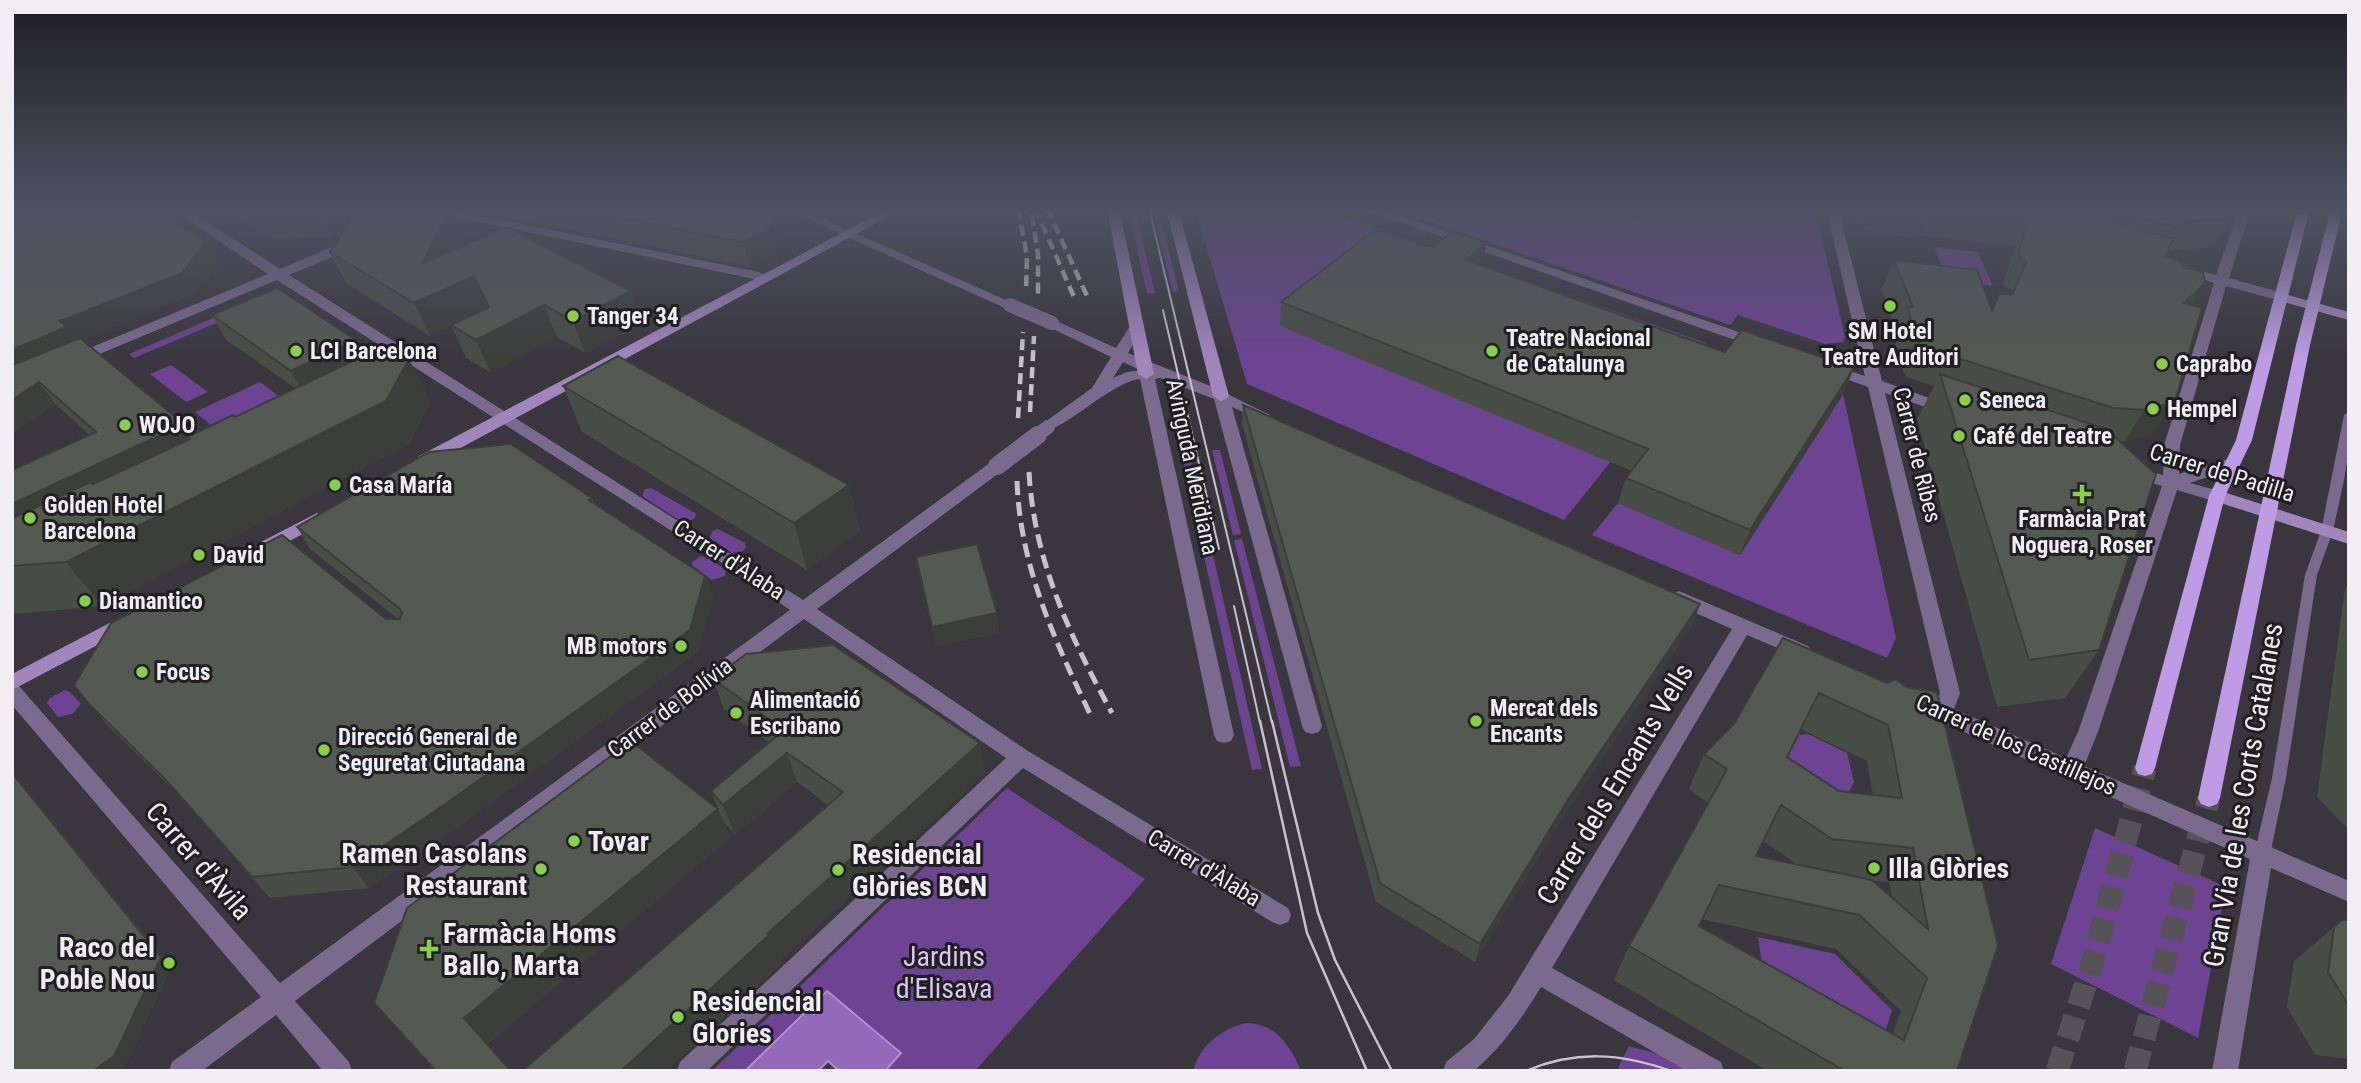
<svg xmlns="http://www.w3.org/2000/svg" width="2361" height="1083" font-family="'Roboto Condensed',sans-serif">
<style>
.green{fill:#6c4492}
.water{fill:#9269bb;stroke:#ae91cc;stroke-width:2}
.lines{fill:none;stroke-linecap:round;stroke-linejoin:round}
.primary-tunnel{stroke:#555258;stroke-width:23;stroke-dasharray:23 11;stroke-linecap:butt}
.lane{fill:#7b6a8e;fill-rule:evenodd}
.street{fill:#7b6a8e;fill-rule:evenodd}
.secondary{fill:#a186be;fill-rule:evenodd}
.primary{fill:#be9be4;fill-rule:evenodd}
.tram-far1{stroke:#c6c4c9;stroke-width:2}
.tram{stroke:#c6c4c9;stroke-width:2.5}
.rail-far1{stroke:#c6c4c9;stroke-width:4.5;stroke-dasharray:11 6;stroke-linecap:butt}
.rail{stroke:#c6c4c9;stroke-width:5;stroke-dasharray:14 7;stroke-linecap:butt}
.street-bridge-far1{stroke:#7b6a8e;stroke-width:14}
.street-bridge{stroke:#7b6a8e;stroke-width:18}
.wall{fill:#484d46;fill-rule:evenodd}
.shaded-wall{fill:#3b3e39}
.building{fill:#545951;stroke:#3b3e39;stroke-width:2;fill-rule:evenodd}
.poi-dot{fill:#89cf49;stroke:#1f1e21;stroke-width:2.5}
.labels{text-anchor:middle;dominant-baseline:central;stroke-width:6;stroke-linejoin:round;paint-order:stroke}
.poi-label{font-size:23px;font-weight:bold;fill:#f1eff4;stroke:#1f1e21;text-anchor:start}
.street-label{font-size:23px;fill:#f1eff4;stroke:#1f1e21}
.near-street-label{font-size:28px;fill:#f1eff4;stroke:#1f1e21}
.near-poi-label{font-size:28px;font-weight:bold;fill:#f1eff4;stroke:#1f1e21;text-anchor:start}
.near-park-label{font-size:28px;fill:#d9c6f1;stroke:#1f1e21}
</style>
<rect width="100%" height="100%" fill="#39363d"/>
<!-- green -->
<g class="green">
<polygon points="1128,208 1135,208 1155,293 1147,294"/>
<polygon points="1152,208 1158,208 1179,291 1173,292"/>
<polygon points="1195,208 1318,208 1706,343 1564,520 1247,384"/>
<polygon points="1390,208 1815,208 1845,337 1843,342 1825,344 1738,315 1730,325"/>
<polygon points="1934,247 1978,252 1993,286 1948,281"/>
<polygon points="227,312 233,316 134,358 129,354"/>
<polygon points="171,365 208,392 186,402 150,374"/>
<polygon points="260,382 288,403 223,435 195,412"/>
<polygon points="1843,394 1896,638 1887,658 1592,535 1618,503 1740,555"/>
<polygon points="1212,450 1220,450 1241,534 1233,535"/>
<polygon points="1189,452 1209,536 1200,537 1181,453"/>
<polygon points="651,488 695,513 696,516 692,520 682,522 642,496 645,489"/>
<polygon points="718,529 745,543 746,547 743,551 732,553 710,539 712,531"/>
<polygon points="1242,539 1301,766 1290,767 1234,540"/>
<polygon points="1210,542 1262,769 1252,770 1201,543"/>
<polygon points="701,556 707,557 726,570 725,576 712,580 693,566 691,563"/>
<polygon points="65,690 70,692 81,704 72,714 58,717 47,703 50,698"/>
<polygon points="1808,734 1847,753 1854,782 1840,808 1777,778 1799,735"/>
<polygon points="1007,788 1145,879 975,1071 885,1071 901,1053 827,991 745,1071 712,1071"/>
<polygon points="2095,828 2226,887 2198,1038 2051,964"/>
<polygon points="1758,937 1835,954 1892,1010 1885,1033 1762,964"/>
<path d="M1245 1023C1276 1023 1290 1045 1301 1071H1193C1200 1045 1220 1030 1245 1023Z"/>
<polygon points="1629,1046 1673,1058 1700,1071 1623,1071 1618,1068"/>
</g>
<!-- water -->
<polygon class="water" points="827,991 901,1053 885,1071 839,1071 828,1061 818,1071 745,1071"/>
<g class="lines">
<!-- primary-tunnel -->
<g class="primary-tunnel">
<polyline points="2057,1071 2092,965 2145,768"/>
<polyline points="2135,1071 2209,798"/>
</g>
<!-- lane -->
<polygon class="lane" points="2349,412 2349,450 2344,480 2333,531 2317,575 2286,778 2270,855 2267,860 2262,862 2257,860 2254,855 2272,778 2305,575 2321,531 2344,415"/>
<!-- street -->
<g class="street">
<polygon points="170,208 185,208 280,269 346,241 356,241 356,247 289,275 803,600 991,462 1003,462 1005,466 1003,470 817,609 1028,751 1288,908 1291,915 1288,922 1280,925 1272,922 1023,768 707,1071 677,1071 680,1062 1006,758 804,619 295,1001 349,1062 352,1071 323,1071 276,1015 202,1071 169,1071 172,1062 261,997 12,705 12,684 19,686 280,983 790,610 727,566 277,280 78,363 68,363 66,360 68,357 268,274"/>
<polygon points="443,208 759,272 766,276 759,280 447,215 441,211"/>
<polygon points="783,208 799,208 1017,305 1010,309 1005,308"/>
<polygon points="1360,208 1378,208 1762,340 1764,343 1757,347 1752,346"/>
<polygon points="1826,208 1838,208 1882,381 1954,407 1956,410 1948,415 1885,393 1960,693 1954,709 2066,758 2078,732 2162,486 2128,476 2126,472 2134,467 2163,475 2164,445 2214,283 2176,270 2183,266 2216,275 2239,208 2251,208 2229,278 2286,294 2288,297 2281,301 2226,286 2180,445 2179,474 2231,458 2239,463 2237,467 2190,483 2223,492 2225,496 2223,500 2217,502 2177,490 2098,732 2084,766 2349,881 2349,902 2271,868 2238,1071 2212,1071 2250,859 1935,719 1916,709 1913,704 1916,699 1923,696 1937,701 1940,693 1868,387 1824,371 1822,368 1829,364 1865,376"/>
<path d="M1052 319 1116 348 1132 323H1142L1144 326 1128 353 1213 387 1270 415 1262 420 1232 407 1322 726 1319 732 1312 734 1305 732 1302 726 1214 399 1160 378 1155 379 1234 735 1231 741 1224 743 1217 741 1214 735 1140 379C1110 382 1060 435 1042 430L1040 427 1042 424 1092 388 1111 357 1047 326 1045 323ZM1123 362 1140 370 1127 372 1113 378Z"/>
<path d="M1679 591 1808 646 1811 651 1808 656 1801 658 1747 635 1552 968 1721 1062 1724 1071H1687L1541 987C1522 1018 1502 1047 1474 1071H1443L1446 1062 1474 1039 1508 996 1732 629 1673 603 1670 598 1673 593Z"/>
</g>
<!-- secondary -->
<g class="secondary">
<polygon points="889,208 904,208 431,464 419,464 417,460 419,456"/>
<polygon points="1107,208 1119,208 1154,374 1146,379 1138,374"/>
<polygon points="1166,208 1178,208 1229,396 1226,399 1221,401 1213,396"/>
<polygon points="2281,293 2349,312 2349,320 2276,300 2274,297"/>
<polygon points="2217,490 2349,532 2349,544 2211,500 2209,496 2211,492"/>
<polygon points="317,513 326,519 323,523 271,551 265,553 256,547 259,543"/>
<polygon points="123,616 130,618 132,623 130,628 12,690 12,674"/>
</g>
<!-- primary -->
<g class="primary">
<polygon points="2298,208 2310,208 2252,440 2225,496 2155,768 2152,774 2145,776 2138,774 2135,768 2209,496 2236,440"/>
<polygon points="2331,208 2343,208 2310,345 2220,798 2217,804 2209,807 2201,804 2198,798 2296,345"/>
</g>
<!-- tram-far1 -->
<g class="tram-far1">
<polyline points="1149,208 1272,723"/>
<polyline points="1163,310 1219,549"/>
<polyline points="1234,606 1260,723"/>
</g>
<!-- tram -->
<g class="tram">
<polyline points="1260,721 1307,933 1367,1071"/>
<polyline points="1272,721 1318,913 1335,960 1392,1071"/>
<path d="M1526 1071C1575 1050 1621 1053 1671 1071"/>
</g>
<!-- rail-far1 -->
<g class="rail-far1">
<polyline points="1018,208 1027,256 1026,290"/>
<polyline points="1035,208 1074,297"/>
<polyline points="1047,208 1087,296"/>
<polyline points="1032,215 1038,255 1038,295"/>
<polyline points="1030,412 1034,336"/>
<polyline points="1018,418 1023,332"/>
</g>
<!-- rail -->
<g class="rail">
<path d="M1029 472C1034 561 1070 636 1112 713"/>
<path d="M1017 481C1020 567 1055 641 1092 718"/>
</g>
<!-- street-bridge-far1 -->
<g class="street-bridge-far1">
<polyline points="1010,305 1052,323"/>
<polyline points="1036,436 1048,427"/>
</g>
<!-- street-bridge -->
<polyline class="street-bridge" points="997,466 1038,435"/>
</g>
<!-- wall -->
<g class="wall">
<polygon points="12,208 206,242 218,263 194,294 82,340 191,435 235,417 295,388 226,340 212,315 364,355 409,359 430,402 409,444 102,606 16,614 12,609 12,470 90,435 55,404 12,434"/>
<polygon points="223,208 442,208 449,212 462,243 460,248 642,324 585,353 557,337 491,373 466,358 451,325 430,336 346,283 330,252 342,232 333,236 275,240"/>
<polygon points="464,208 784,208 785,212 778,252 750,267"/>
<polygon points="1573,208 1652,208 1640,219 1613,211 1609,215 1591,209 1588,213"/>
<polygon points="1857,208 2235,208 2232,218 2214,247 2167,251 2165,256 2191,305 2154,433 2124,442 2121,441 2099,650 2065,698 1997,707 1917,419 1934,386 1906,377 1899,363 1894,337 1896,331 1881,290 1894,260 1991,310 2011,294 2012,291 2003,285 2015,246 1918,235 1911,238 1862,230"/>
<polygon points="1486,243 1482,266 1844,393 1740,555 1618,503 1626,478 1632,471 1280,326 1281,302 1432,248"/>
<polygon points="563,386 849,485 860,531 807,570 582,432"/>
<polygon points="1243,405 1700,604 1693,624 1563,817 1475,962 1376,902 1242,424"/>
<polygon points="592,498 595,504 713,597 698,652 455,829 369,888 270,898 184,800 108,726 89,704 386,619 398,619 310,549 297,527"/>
<polygon points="916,557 997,613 999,633 936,646"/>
<polygon points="2349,584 2349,830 2317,797 2345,588"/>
<path d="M1783 638 1887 683 1957 1071H1768L1614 980 1629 946 1708 803 1689 789 1704 754 1734 724ZM1801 729 1867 761 1873 795 1839 791 1787 757ZM1763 841 1775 849 1797 864 1756 856ZM1873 881 1889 882 1892 897ZM1702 919 1836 949 1901 1011 1893 1033 1699 926Z"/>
<polygon points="713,679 980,743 985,773 780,961 781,964 666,1071 828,805 797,782 735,835 723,821 730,838 487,1044 511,1071 435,1071 374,1003 718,809 711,791 769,742 724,709"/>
<polygon points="2349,919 2349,1059 2315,1055 2287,1007 2294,961 2334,927"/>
</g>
<!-- shaded-wall -->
<g class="shaded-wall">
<polygon points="330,208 409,208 380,217 333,236 320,212"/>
<polygon points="776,208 784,208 785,212 778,252 750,267 743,242"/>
<polygon points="1611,208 1614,208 1613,211 1609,215"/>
<polygon points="1643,208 1652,208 1640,219"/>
<polygon points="1926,208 1929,208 1918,235 1911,238 1924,209"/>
<polygon points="449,212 462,243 439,292 474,276 488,308 430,336 414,303 422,264"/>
<polygon points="206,242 218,263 194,294 77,342 12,379 12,350 60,321"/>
<polygon points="1486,243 1482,266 1466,260"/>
<polygon points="2205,283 2186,313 2184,303"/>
<polygon points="631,291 642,324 585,353 573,321"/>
<polygon points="544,305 557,337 491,373 476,340"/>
<polygon points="356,340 369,365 305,395 291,371"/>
<polygon points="409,359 430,402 409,444 102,606 66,562"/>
<polygon points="1854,368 1844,393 1740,555 1750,530"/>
<polygon points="39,382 55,404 12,434 12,400"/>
<polygon points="2175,402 2154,433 2124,442 2144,410"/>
<polygon points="184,424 198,446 187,437 195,448 12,535 12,504"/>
<polygon points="849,485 860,531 807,570 794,523"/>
<polygon points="705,576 713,597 698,652 455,829 369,888 352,867"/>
<polygon points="1700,604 1693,624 1563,817 1475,962 1480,944 1569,798"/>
<polygon points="997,613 999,633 936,646 932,627"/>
<polygon points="980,743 985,773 780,961 781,964 666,1071 621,1071 767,934"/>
<polygon points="787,753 797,782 735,835 723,805"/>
<polygon points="12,771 172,967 126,1065 119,1071 93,1071"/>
<polygon points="718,809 730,838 485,1045 464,1018"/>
</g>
<!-- building -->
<g class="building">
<polygon points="12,208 154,208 206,242 182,273 60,321 67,327 12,350"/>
<polygon points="250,208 330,208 320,212 262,215"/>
<polygon points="367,208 442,208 449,212 422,264 506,227 631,291 573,321 544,305 476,340 451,325 489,307 474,276 414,303 330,252 355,213"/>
<polygon points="573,208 776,208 772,228 743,242"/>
<polygon points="1950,208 2060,208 2173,239 2165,256 2180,261 2182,267 2203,272 2205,283 2184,303 2202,308 2175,402 2144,410 2113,408 1920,346 1913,332 1908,307 1913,307 1894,260 1977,270 1992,310 2000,293 2012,295 2027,261 2018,255 2030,216"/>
<polygon points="2105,208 2235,208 2232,218 2180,222 2178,228"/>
<polygon points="1375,230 1432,248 1453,231 1486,243 1466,260 1725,352 1742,330 1854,368 1750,530 1626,478 1648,449 1281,302"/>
<polygon points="277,288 356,340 291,371 212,315"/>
<polygon points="80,338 184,424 12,504 12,470 96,432 39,382 12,400 12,365"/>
<polygon points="386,345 409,359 386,401 66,562 12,566 12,518 91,482 93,484 190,439 187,437 233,415 235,417"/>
<polygon points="618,356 849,485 794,523 563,386"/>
<polygon points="1940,374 2106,429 2156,474 2099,650 2029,660"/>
<polygon points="1243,405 1700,604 1569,798 1480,944 1380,883"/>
<polygon points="511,444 592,498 589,500 705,576 690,630 441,807 352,867 252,877 165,779 89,704 74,685 111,623 282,535 386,619 400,619 402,613 400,609 297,527 429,452"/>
<polygon points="977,544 997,613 932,627 916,557"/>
<path d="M1783 638 1887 683 1896 679 1906 687 1937 692 1998 945 1957 1071H1845L1629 946 1727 769 1704 754 1734 724ZM1819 693 1888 725 1902 798 1839 791 1787 757ZM1781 805 1832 839 1913 848 1928 929 1872 880 1756 856ZM1719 885 1859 915 1927 978 1904 1040 1699 926Z"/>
<polygon points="833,645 980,743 767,934 769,935 621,1071 522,1071 843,792 787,753 723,805 711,791 784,730 713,679 746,654"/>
<polygon points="631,741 718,809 464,1018 511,1071 436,1071 374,1003 407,908"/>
<polygon points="12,773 161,957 114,1056 93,1071 12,1071"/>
<polygon points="2349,919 2349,1006 2328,972 2334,927 2342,920"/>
</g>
<!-- sky -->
<linearGradient id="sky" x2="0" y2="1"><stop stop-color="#1f1e22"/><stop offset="0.58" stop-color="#4e5262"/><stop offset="1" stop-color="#4e5262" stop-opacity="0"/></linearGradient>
<rect width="2361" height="360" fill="url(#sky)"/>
<!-- markers -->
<g class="poi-dot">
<circle cx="1890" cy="306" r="7"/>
<circle cx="573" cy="316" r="7"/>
<circle cx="296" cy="351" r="7"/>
<circle cx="1492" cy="351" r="7"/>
<circle cx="2162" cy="364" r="7"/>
<circle cx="1965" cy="400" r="7"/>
<circle cx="2153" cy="409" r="7"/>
<circle cx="125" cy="425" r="7"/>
<circle cx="1959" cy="436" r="7"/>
<circle cx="335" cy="485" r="7"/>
<path d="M2078.5 483.5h7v7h7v7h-7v7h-7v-7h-7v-7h7z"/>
<circle cx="30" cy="518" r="7"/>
<circle cx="199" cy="555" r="7"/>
<circle cx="85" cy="601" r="7"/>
<circle cx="681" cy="646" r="7"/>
<circle cx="142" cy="672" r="7"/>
<circle cx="736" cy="713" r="7"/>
<circle cx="1476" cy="721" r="7"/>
<circle cx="324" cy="750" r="7"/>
<circle cx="574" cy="841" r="7"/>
<circle cx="1874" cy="868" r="7"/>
<circle cx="541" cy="869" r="7"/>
<circle cx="838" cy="870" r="7"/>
<path d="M425.5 938.5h7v7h7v7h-7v7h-7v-7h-7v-7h7z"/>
<circle cx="169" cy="963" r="7"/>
<circle cx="678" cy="1017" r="7"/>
</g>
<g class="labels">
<!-- poi labels -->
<g class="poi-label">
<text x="587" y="316">Tanger 34</text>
<text x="1890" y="331" text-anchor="middle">SM Hotel<tspan x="1890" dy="26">Teatre Auditori</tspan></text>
<text x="1506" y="338">Teatre Nacional<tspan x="1506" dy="26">de Catalunya</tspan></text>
<text x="310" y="351">LCI Barcelona</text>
<text x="2176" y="364">Caprabo</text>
<text x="1979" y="400">Seneca</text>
<text x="2167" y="409">Hempel</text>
<text x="139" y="425">WOJO</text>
<text x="1973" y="436">Café del Teatre</text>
<text x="349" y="485">Casa María</text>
<text x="44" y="505">Golden Hotel<tspan x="44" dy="26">Barcelona</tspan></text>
<text x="2082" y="519" text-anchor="middle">Farmàcia Prat<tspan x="2082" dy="26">Noguera, Roser</tspan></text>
<text x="213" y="555">David</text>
<text x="99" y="601">Diamantico</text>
<text x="667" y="646" text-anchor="end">MB motors</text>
<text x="156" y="672">Focus</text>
<text x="750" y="700">Alimentació<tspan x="750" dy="26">Escribano</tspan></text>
<text x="1490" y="708">Mercat dels<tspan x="1490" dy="26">Encants</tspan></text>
<text x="338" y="737">Direcció General de<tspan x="338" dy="26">Seguretat Ciutadana</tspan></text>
</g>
<!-- street labels -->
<g class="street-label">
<text transform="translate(1917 455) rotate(76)">Carrer de Ribes</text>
<text transform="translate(1192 467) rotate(78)">Avinguda Meridiana</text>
<text transform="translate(2222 473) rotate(17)">Carrer de Padilla</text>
<text transform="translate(729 560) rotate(33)">Carrer d'Àlaba</text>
<text transform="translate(670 708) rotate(-37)">Carrer de Bolívia</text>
<text transform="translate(2016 745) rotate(24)">Carrer de los Castillejos</text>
<text transform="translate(1204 868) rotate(31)">Carrer d'Àlaba</text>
</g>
<!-- near-street labels -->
<g class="near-street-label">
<text transform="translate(1615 784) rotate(-59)">Carrer dels Encants Vells</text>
<text transform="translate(2243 795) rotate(-80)">Gran Via de les Corts Catalanes</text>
<text transform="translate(199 861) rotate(49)">Carrer d'Àvila</text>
</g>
<!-- near-poi labels -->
<g class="near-poi-label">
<text x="588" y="841">Tovar</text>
<text x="527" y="853" text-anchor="end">Ramen Casolans<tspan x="527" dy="32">Restaurant</tspan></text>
<text x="852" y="854">Residencial<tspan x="852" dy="32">Glòries BCN</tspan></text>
<text x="1888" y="868">Illa Glòries</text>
<text x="443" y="933">Farmàcia Homs<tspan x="443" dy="32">Ballo, Marta</tspan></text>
<text x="155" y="947" text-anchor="end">Raco del<tspan x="155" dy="32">Poble Nou</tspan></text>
<text x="692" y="1001">Residencial<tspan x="692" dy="32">Glories</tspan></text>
</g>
<!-- near-park labels -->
<g class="near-park-label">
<text x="944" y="956">Jardins<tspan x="944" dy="32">d'Elisava</tspan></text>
</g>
</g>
<!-- border -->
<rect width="2361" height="1083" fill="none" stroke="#f1eff4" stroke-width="28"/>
</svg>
